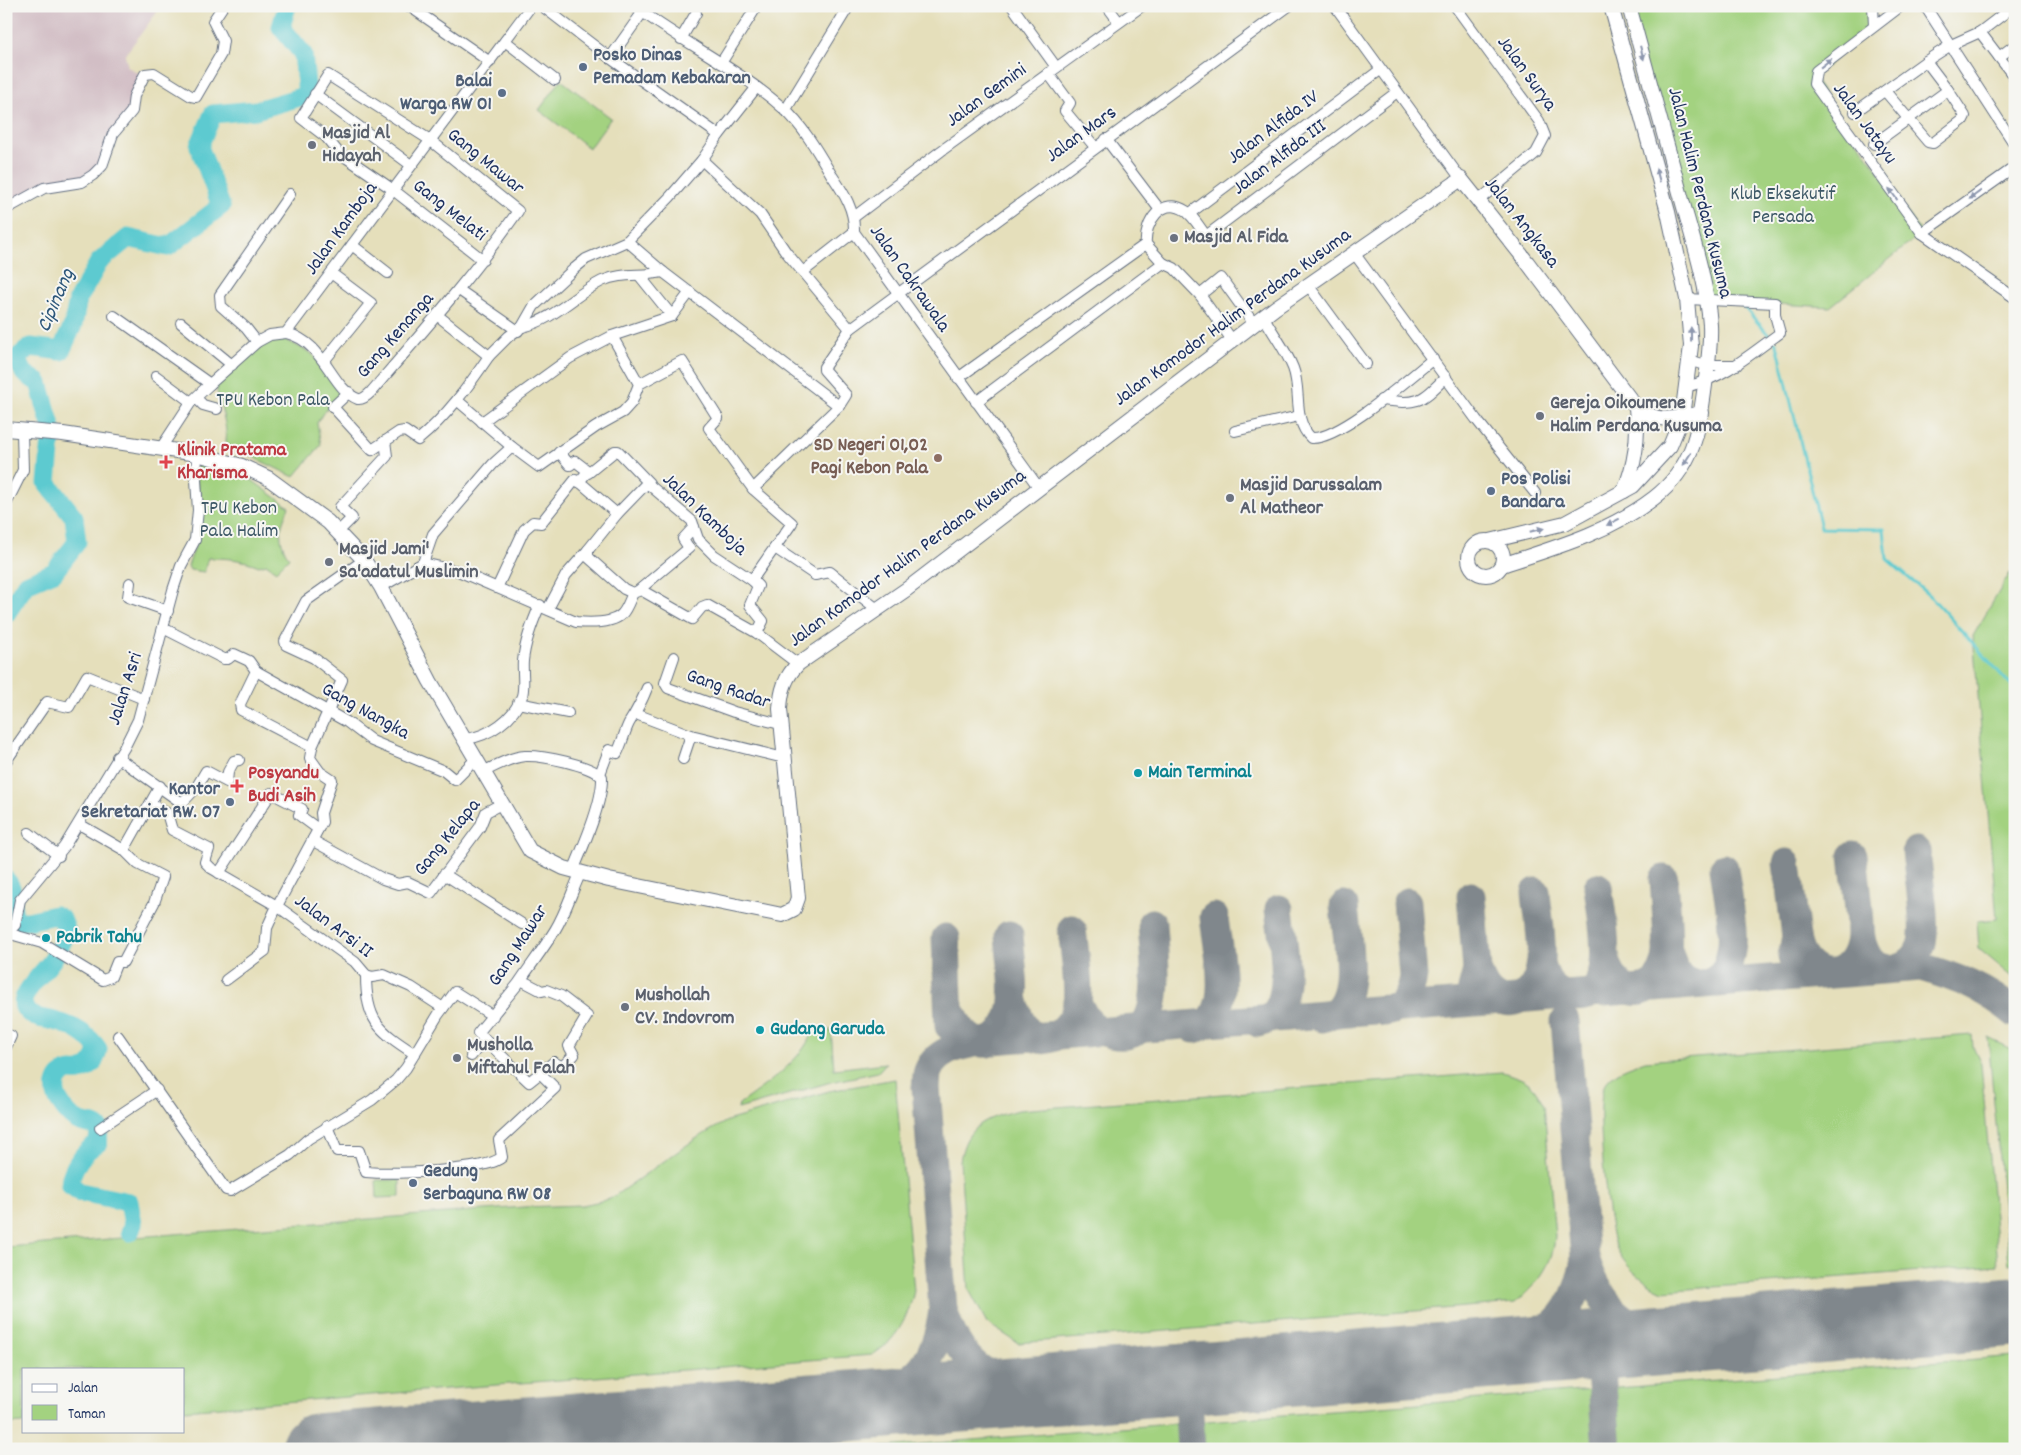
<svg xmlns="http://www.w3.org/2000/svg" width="2021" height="1455" font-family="Dekko,sans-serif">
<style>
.industrial{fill:#d2bec5}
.green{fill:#a3d280;stroke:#5f806f}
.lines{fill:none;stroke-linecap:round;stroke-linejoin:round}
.stream{stroke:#5dcad0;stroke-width:3}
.river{stroke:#5dcad0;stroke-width:19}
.taxiway{stroke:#80878c;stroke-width:29}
.runway{stroke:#80878c;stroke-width:71}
.minor-casing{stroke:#626d7f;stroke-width:12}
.tertiary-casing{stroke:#626d7f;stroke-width:16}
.minor{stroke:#fff;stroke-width:10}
.tertiary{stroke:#fff;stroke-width:14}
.oneway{fill:#8d97ae}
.service-dot{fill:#5c6f8a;stroke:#f6f6f2;stroke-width:2}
.worship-dot{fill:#6b7280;stroke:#f6f6f2;stroke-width:2}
.education-dot{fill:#8d6e63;stroke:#f6f6f2;stroke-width:2}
.health-dot{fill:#e0444e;stroke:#f6f6f2;stroke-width:2}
.culture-dot{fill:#0f9aa8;stroke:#f6f6f2;stroke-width:2}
.labels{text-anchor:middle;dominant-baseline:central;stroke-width:4;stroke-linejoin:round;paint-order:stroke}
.service-label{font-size:20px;font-weight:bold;fill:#4e5e75;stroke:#f6f6f2;text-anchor:start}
.street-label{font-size:20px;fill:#1b2f5e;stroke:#f6f6f2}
.worship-label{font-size:20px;font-weight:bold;fill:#5b616d;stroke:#f6f6f2;text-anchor:start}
.park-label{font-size:20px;fill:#3d5866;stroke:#f6f6f2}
.education-label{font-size:20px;font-weight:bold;fill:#785e54;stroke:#f6f6f2;text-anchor:end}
.health-label{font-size:20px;font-weight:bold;fill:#be3a42;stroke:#f6f6f2;text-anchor:start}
.culture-label{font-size:20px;font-weight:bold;fill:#0d838f;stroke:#f6f6f2;text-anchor:start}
.water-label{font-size:21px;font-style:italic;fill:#2c567a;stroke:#f6f6f2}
</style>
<rect width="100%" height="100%" fill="#f6f6f2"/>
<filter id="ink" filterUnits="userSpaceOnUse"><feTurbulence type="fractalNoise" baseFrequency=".02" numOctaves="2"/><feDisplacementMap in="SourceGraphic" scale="10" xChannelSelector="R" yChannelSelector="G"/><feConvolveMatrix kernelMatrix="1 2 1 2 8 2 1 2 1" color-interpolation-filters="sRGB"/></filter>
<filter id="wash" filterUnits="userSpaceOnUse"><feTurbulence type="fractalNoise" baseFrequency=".0096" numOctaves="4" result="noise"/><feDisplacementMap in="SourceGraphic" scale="20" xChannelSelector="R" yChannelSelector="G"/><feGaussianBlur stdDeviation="1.12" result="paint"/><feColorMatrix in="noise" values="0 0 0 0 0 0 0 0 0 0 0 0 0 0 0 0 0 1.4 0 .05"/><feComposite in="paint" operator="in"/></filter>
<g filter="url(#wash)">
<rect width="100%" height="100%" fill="#e5dfbb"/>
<!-- industrial -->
<polygon class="industrial" points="6,6 150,6 157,12 125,55 128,67 140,74 126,119 96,167 75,183 45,187 14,198 6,204"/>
<!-- green -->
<g class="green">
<polygon points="1629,6 1873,6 1874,26 1813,78 1922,233 1830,307 1707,300"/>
<polygon points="561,80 611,118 589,148 539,110"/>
<path d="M284 339 311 353 346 392 323 413 317 423 321 445 294 477 226 444C228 422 219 406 216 385L268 340Z"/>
<path d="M197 462 242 473 289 507C280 529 276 536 289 558L276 571 266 564 259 566C242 559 226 558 208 558L204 572 190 570 188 566 198 538Z"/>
<polygon points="2010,573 2015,576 2015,979 1979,949 1977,921 1997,919 1973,636"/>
<path d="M831 1030 834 1069 886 1063 878 1072 831 1082 738 1109 739 1104C763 1087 803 1060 812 1032Z"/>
<path d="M1972 1035 1973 1046 1981 1063 1998 1265 1663 1291C1642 1282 1624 1266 1615 1245 1607 1226 1595 1101 1604 1086 1613 1070 1630 1067 1645 1061Z"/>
<polygon points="1988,1038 2015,1051 2015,1263 2009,1264"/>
<path d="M1502 1072C1528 1080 1532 1082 1544 1105L1555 1237C1553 1266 1536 1285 1515 1303L1018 1343 987 1323 969 1290 960 1161C966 1124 987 1118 1019 1110Z"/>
<path d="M895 1079 914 1291C908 1318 896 1341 872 1355L184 1410V1369H24V1423L6 1424V1247L524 1207 583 1205 610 1199 697 1138 727 1121 829 1091Z"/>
<polygon points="376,1180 400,1180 400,1197 377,1198"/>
<polygon points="2015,1356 2015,1449 860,1449"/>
</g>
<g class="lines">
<!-- stream -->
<polyline class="stream" points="1742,305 1777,344 1821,528 1884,529 1887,559 1933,599 2015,690"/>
<!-- river -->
<g class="river">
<polyline points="6,614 26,584 54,572 77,542 74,517 47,483 52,429 39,383 24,373 17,358 31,347 61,351 73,325 78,299 99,262 128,238 168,247 221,206 199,146 213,114 256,110 307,95 303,54 281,27 287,6"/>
<path d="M6 880C19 893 7 907 17 921H28L55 915 62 919 67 932C63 941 58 951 53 959 46 971 14 997 26 1010 33 1019 43 1018 54 1021 71 1025 88 1034 98 1049 96 1060 91 1069 79 1071 75 1072 71 1070 67 1072 53 1077 53 1094 61 1104 68 1115 75 1122 88 1124 93 1125 95 1124 99 1128L98 1143C84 1151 71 1168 70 1185L80 1192 129 1202 133 1224 130 1232"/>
</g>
<!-- taxiway -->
<g class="taxiway">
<polyline points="1787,863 1796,937 1792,956"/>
<polyline points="1471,896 1477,970 1472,989"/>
<path d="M1860 930C1861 938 1862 948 1867 956 1882 978 1913 969 1921 946 1928 926 1918 875 1916 851"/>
<path d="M1796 937C1802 980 1849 988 1859 944 1863 926 1855 876 1853 856"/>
<polyline points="946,938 949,1026"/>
<path d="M1667 946C1670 955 1672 966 1678 974 1692 993 1720 983 1728 964 1730 958 1731 951 1732 945 1734 925 1727 889 1724 868"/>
<path d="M1605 954C1612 995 1650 1008 1665 964 1671 944 1665 901 1664 879"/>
<path d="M1541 964C1545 978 1551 991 1566 995 1623 1011 1601 914 1598 887"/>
<path d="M1477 970C1482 984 1488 997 1504 1001 1511 1003 1519 1001 1525 996 1552 974 1538 923 1536 892"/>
<path d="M1014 1001C1019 1024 1036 1055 1062 1031 1068 1025 1074 1018 1076 1009 1081 991 1074 949 1072 929"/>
<path d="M1077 1001C1084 1018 1092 1030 1111 1034 1170 1047 1153 955 1152 923"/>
<path d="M949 1006C956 1023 967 1045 988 1043 1026 1021 1011 971 1009 935"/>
<path d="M1385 1012C1403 1009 1411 993 1413 976L1407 902"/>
<path d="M1322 1018C1364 1009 1346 937 1344 906"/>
<polyline points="1565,1021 1585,1258"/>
<path d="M1258 1023C1300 1016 1282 938 1279 909"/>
<path d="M1194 1029C1237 1020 1217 949 1214 917"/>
<path d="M943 1309 926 1087C927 1082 926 1075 928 1071 938 1046 972 1043 994 1040L1921 967C1956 977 1987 989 2015 1013"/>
<polyline points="2001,1313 2015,1318"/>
<polyline points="1599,1345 1607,1449"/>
<path d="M1499 1353C1551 1334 1576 1316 1585 1258 1601 1308 1624 1327 1675 1339"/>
<polyline points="1187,1379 1191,1449"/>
<path d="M851 1406C907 1391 936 1370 943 1309 958 1363 988 1382 1041 1390"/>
<polyline points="758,1413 762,1449"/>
</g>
<!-- runway -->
<polyline class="runway" points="316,1449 2015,1312"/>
</g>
</g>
<g filter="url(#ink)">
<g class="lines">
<!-- minor casing -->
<g class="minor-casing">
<g id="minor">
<polyline points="409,6 490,62"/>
<polyline points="542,6 610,58 719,135 756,88"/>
<path d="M634 6C682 42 739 69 784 109 803 126 818 152 831 174 843 192 855 209 854 232L1039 488"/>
<polyline points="1012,6 1056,67"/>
<polyline points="1107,6 1119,22"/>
<polyline points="1335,6 1461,179"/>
<polyline points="1455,6 1539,121 1545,136 1536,153 1478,201"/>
<polyline points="1873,6 1874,26"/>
<polyline points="1901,6 1816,71 1814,84 1922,233 2015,298"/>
<polyline points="1925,6 2015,145"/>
<polyline points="1980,32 2015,78"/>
<polyline points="681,39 696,13"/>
<polyline points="505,41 555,80"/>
<polyline points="1999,57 2015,45"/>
<polyline points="610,58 642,13"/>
<polyline points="721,63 757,6"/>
<polyline points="1048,73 1070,103 1065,111 1095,147"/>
<polyline points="1885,91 1928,142 1933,143 1963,120 1965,116 1948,90 1926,61"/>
<polyline points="315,94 411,165"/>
<polyline points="785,111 849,6"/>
<polyline points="1855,112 1926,61 1951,45 1980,32 2014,6"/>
<polyline points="719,135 702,160 760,214 786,252 850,329"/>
<polyline points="1106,139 1160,210"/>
<polyline points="1874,144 1948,90"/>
<polyline points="6,209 44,188 82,182 93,175 102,166 113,134 132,111 134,96 145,74 154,73 191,96 196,97 221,54 223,41 213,21 223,6"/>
<polyline points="1189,214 1380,70"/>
<polyline points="854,217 941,151 1142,6"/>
<polyline points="1922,233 2015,167"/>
<polyline points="627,241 663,272 839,406"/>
<polyline points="352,245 388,273"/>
<polyline points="1354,253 1476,419 1535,493"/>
<polyline points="804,271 854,232"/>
<polyline points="639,275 672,316"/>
<polyline points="1308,285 1366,364"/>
<polyline points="459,290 518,331"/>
<polyline points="1200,295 1221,278 1254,324"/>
<polyline points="114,316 210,384"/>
<path d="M1264 317C1273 334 1286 350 1293 368 1302 391 1292 419 1311 438 1340 440 1408 379 1433 359"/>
<polyline points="181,323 232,365"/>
<path d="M522 327C554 320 574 295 602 281 621 272 643 277 663 272"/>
<path d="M286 333C325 342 331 389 358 399 363 400 368 395 371 392 422 333 473 275 518 211L430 140 328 75 301 118 326 137 338 152 392 189 483 260"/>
<path d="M1232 340 1200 295 1174 268 1163 263 1146 244C1144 223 1162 195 1186 211 1194 217 1200 228 1206 236L1397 92"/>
<polyline points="257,342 246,328 221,306 220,295 290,194"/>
<polyline points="489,356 509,336 522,327 534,306 575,268 586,259 627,241 670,197 702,160"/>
<polyline points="324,361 371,303 331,273"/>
<polyline points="1689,361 1708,365 1737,365"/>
<polyline points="156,376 191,402"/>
<polyline points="958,378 1146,244"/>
<polyline points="639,384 682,361 718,418 709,428 753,489"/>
<path d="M1686 387C1725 377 1748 356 1780 333L1775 315V303L1687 299"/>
<path d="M349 392 333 407 372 450 399 432 405 431 418 440C447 416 468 387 489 356L437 315"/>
<polyline points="196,398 203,405 217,409"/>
<path d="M1381 400C1418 404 1419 404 1446 377"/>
<polyline points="458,401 512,447 539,467 596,427 623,412 632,402 639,384 612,336 672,316 690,292"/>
<polyline points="976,402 1163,263"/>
<polyline points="482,422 570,358 612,336"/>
<polyline points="1235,431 1299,416"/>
<polyline points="161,448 191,402 210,384 257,342 270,335 286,333 531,6"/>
<polyline points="559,452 570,465 575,461 588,471 580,481 581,483 617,514"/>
<polyline points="588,473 615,451 618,451 649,483"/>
<polyline points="6,504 23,470 22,432"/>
<polyline points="338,532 352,518 340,507 387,456 385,441"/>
<polyline points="775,548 815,575 830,572 877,609"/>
<polyline points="423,563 433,534 493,464 512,447"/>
<polyline points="130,583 128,597 168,611"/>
<path d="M381 587 423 563 458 571 576 622C588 623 612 624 622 614 627 609 630 599 633 593L624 589 588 557V550L617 514 647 483 692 521 698 539 714 555 752 580"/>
<polyline points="497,588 524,530 533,522 541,523 575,480 581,483"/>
<polyline points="639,590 689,548 683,539 694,527"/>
<polyline points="633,593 641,590 692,619 702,607 707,605 757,633 798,664"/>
<polyline points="548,609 566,575 588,550"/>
<polyline points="163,628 224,659 228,659 234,654 249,661 256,671 240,704 241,710 312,747 310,758 320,772 332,780 321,813 322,822 277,906 355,962 366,975 372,977 384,975 411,987 443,1008"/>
<polyline points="757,633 763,621 750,605 758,586 752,580 792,523 753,489 839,406 846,395 824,370 824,367 850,329 1289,6"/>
<polyline points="674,657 665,683 668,688 734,712 780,724"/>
<polyline points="256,671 347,722 372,741 444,771 455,780 477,758"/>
<polyline points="518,703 568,713"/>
<polyline points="636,714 691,735 784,758"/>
<path d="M466 739C489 736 514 719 522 696 525 685 522 672 523 661 525 641 532 623 540 605"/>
<polyline points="312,747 342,680 314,658 286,645 285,641 306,601 364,560"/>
<polyline points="117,757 182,803 196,788 206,771 227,782 228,772 234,761 239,760"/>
<polyline points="683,759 691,735"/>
<polyline points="6,761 47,702 69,707 87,676 144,699"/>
<path d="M485 771C497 765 511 757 525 756 542 755 590 765 602 777 603 802 583 847 573 871"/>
<path d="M600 774 609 750 617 753C622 744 624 733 629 723 636 712 642 701 647 688"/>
<polyline points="150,804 167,813 172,830 209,849 205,862 211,868 277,906 267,928 265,951 226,980"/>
<polyline points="29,833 59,856"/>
<polyline points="313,839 317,843 383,879 398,884 408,882 431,893 480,827 486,812 503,803"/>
<polyline points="124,850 160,786"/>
<polyline points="219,873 271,793 302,809 299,815 318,829"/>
<polyline points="444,874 522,924"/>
<polyline points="7,933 42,943 103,980 111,977 117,962 123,962 154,903 163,877 138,864 124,850 79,824"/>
<polyline points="6,934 15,925 20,900 64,847 124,748 138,720 173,590 181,566 195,540 198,510 196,480 197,454"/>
<path d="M366 975C366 1021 378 1030 415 1054"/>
<path d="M521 980 542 991 546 990 561 996 587 1016 569 1046 574 1055 562 1067 554 1062 529 1082 478 1033 518 984C530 966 544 948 555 930 566 912 572 891 581 872"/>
<polyline points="6,1034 11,1036 6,1047"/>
<polyline points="118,1036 226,1190 230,1191 290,1155 308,1139 372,1100 396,1080 406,1068 438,1015 455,992 493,1016"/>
<polyline points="471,1056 485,1039"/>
<path d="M327 1126 337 1151H359L366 1172C390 1174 486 1172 502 1157L499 1140 555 1088 540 1073"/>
<polyline points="100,1128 157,1090"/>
</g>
</g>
<!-- tertiary casing -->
<g class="tertiary-casing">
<g id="tertiary">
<path d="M6 429 63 434 197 454 242 466 268 478 328 522 364 560 381 587 430 681 530 851 564 868 609 880 782 915 794 909 798 898 780 709C781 691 785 677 798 664L907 589 1275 308 1461 179 1527 262 1636 407C1660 425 1675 418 1702 413"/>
<path d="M1624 491C1636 463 1639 437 1636 407"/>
<circle cx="1486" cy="558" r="17"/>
<polyline points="1490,541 1565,523 1633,486 1670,446 1682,417 1691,346 1687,299 1668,212 1611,6"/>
<path d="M1502 565C1554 548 1610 532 1654 498 1693 468 1699 431 1705 385 1708 365 1711 345 1710 325 1707 283 1693 240 1682 200 1664 135 1647 71 1629 6"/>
</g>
</g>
<!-- minor -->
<use href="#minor" class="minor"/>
<!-- tertiary -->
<use href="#tertiary" class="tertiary"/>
</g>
<!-- one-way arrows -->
<defs><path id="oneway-solid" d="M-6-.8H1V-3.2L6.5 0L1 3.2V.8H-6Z" transform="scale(1.25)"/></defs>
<g class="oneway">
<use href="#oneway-solid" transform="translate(1642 53) rotate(75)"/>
<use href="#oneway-solid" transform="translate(1826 63) rotate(-38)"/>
<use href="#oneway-solid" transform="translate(1658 175) rotate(-105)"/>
<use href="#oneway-solid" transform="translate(1893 194) rotate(-126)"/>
<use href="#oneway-solid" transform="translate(1975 195) rotate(144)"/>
<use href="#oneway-solid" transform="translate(1691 334) rotate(-91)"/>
<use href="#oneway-solid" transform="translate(1687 459) rotate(122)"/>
<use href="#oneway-solid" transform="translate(1613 522) rotate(153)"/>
<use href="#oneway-solid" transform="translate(1537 530) rotate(-13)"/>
</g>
</g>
<!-- markers -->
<g class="service-dot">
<circle cx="583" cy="67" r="5"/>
<circle cx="502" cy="93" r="5"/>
<circle cx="1491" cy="491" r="5"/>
<circle cx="230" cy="802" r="5"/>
<circle cx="413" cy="1183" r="5"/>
</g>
<g class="worship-dot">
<circle cx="312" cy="145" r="5"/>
<circle cx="1174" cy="238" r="5"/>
<circle cx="1540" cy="416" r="5"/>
<circle cx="1230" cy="498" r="5"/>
<circle cx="329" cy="562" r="5"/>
<circle cx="625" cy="1007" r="5"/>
<circle cx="457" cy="1058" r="5"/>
</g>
<circle class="education-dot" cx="938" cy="458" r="5"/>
<g class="health-dot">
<path d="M163.5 454.5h5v5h5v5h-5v5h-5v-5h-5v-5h5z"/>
<path d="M234.5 778.5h5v5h5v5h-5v5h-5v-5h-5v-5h5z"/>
</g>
<g class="culture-dot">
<circle cx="1138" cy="773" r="5"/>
<circle cx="46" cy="938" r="5"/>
<circle cx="760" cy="1030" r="5"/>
</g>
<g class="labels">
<!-- service labels -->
<g class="service-label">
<text x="593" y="56">Posko Dinas<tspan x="593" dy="23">Pemadam Kebakaran</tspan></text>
<text x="492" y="82" text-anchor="end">Balai<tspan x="492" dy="23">Warga RW 01</tspan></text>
<text x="1501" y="480">Pos Polisi<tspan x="1501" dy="23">Bandara</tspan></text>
<text x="220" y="790" text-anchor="end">Kantor<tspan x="220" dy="23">Sekretariat RW. 07</tspan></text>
<text x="423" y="1172">Gedung<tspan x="423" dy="23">Serbaguna RW 08</tspan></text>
</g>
<!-- street labels -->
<g class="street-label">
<text transform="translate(1526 74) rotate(54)">Jalan Surya</text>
<text transform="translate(987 96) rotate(-36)">Jalan Gemini</text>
<text transform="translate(1864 124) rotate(54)">Jalan Jatayu</text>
<text transform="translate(1274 128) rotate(-37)">Jalan Alfida IV</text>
<text transform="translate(1082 135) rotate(-36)">Jalan Mars</text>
<text transform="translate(1280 158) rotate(-37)">Jalan Alfida III</text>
<text transform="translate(485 162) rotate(39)">Gang Mawar</text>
<text transform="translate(1699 193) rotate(76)">Jalan Halim Perdana Kusuma</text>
<text transform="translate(449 211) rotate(38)">Gang Melati</text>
<text transform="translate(1521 223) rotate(52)">Jalan Angkasa</text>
<text transform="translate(342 229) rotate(-54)">Jalan Kamboja</text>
<text transform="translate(909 279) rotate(55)">Jalan Cakrawala</text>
<text transform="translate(1233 318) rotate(-36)">Jalan Komodor Halim Perdana Kusuma</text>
<text transform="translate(396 336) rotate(-49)">Gang Kenanga</text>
<text transform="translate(704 515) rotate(44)">Jalan Kamboja</text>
<text transform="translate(908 559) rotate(-36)">Jalan Komodor Halim Perdana Kusuma</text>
<text transform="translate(126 689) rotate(-72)">Jalan Asri</text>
<text transform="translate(728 690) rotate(19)">Gang Radar</text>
<text transform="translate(365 712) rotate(29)">Gang Nangka</text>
<text transform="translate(448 838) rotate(-51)">Gang Kelapa</text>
<text transform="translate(333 927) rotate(37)">Jalan Arsi II</text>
<text transform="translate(519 946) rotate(-57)">Gang Mawar</text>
</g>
<!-- worship labels -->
<g class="worship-label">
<text x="322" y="134">Masjid Al<tspan x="322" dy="23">Hidayah</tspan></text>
<text x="1184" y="238">Masjid Al Fida</text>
<text x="1550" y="404">Gereja Oikoumene<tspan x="1550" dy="23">Halim Perdana Kusuma</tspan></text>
<text x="1240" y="486">Masjid Darussalam<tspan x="1240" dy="23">Al Matheor</tspan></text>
<text x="339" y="550">Masjid Jami'<tspan x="339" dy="23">Sa'adatul Muslimin</tspan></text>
<text x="635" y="996">Mushollah<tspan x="635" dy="23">CV. Indovrom</tspan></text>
<text x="467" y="1046">Musholla<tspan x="467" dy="23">Miftahul Falah</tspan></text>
</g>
<!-- park labels -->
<g class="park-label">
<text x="1783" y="195">Klub Eksekutif<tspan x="1783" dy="23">Persada</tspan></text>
<text x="273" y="401">TPU Kebon Pala</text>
<text x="239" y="509">TPU Kebon<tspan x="239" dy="23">Pala Halim</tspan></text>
</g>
<!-- education labels -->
<g class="education-label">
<text x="928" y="446">SD Negeri 01,02<tspan x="928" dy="23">Pagi Kebon Pala</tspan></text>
</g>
<!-- health labels -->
<g class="health-label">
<text x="177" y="451">Klinik Pratama<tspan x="177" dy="23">Kharisma</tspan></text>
<text x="248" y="774">Posyandu<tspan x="248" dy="23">Budi Asih</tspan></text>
</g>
<!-- culture labels -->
<g class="culture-label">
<text x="1148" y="773">Main Terminal</text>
<text x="56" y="938">Pabrik Tahu</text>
<text x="770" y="1030">Gudang Garuda</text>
</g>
<!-- water labels -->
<g class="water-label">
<text transform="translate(57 301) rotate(-67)">Cipinang</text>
</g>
</g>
<!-- margin -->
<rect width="2021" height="1455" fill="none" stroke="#f6f6f2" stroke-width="25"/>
<!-- legend -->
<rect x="22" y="1368" width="162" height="65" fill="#f6f6f2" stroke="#9ea6b7"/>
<rect x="32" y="1384" width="25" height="8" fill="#ffffff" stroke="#9ea6b7"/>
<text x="68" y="1392" font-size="15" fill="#1b2f5e">Jalan</text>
<rect x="32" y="1405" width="25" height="15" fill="#a3d280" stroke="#9ea6b7"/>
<text x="68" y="1418" font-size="15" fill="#1b2f5e">Taman</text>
</svg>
